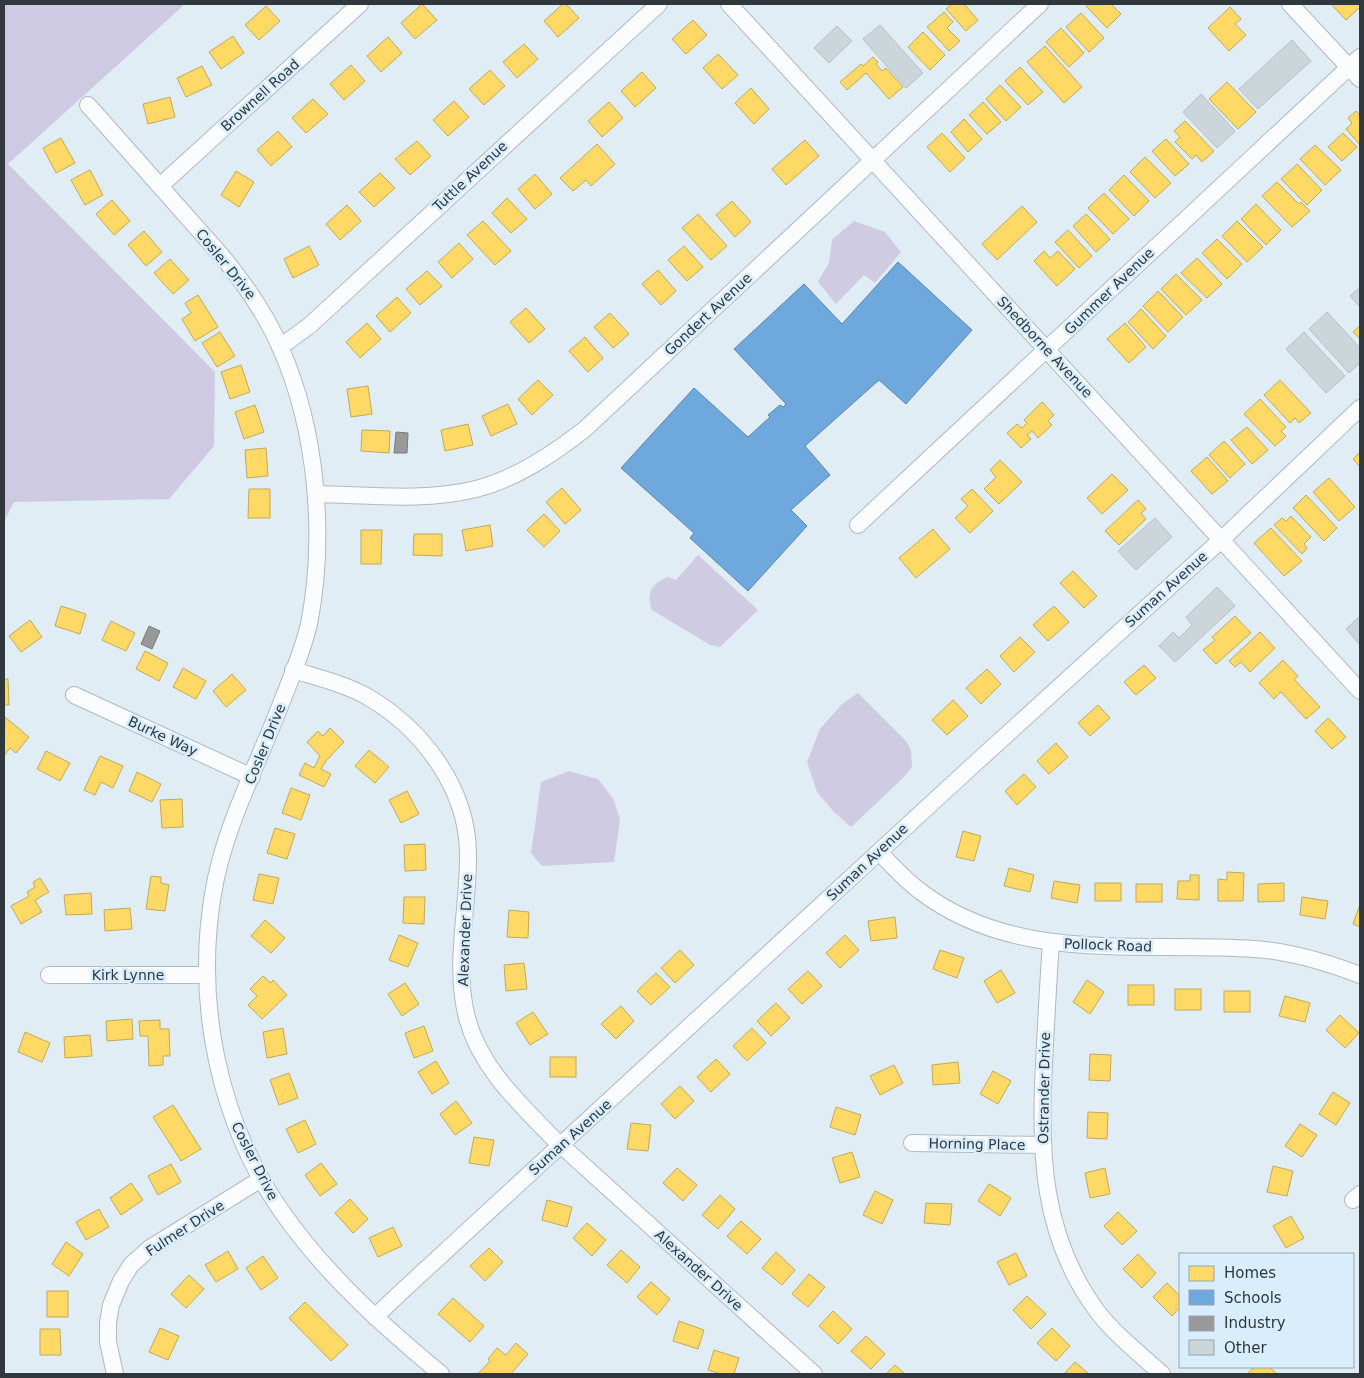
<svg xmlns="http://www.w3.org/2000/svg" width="1364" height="1378" font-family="'DejaVu Sans',sans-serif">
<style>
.green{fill:#cfcbe3}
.forest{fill:#cfcae4}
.homes{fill:#ffd966;stroke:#c1a95a}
.schools{fill:#6fa8dc;stroke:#5c86ac}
.industry{fill:#999;stroke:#7a7c7d}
.building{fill:#ccd6da;stroke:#b6c0c3}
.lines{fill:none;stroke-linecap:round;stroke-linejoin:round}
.street-casing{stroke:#b0b9bf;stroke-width:18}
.street{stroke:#fafcfd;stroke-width:16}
.labels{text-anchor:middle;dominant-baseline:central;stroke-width:5;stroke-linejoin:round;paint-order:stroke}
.street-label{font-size:14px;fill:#30383d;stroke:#d9eefc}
</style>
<rect width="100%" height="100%" fill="#e1edf4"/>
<!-- green -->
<g class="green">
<polygon points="854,221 885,232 901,252 875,283 864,275 836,304 818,282 829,263 832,240"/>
<path d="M698 555 758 610 720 647 710 645 652 610C646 592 652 584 668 577L676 580Z"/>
<polygon points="858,693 906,741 911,750 912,767 902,779 851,827 834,812 817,792 807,762 820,729 842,704"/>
<polygon points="569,771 598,779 614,800 620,820 614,862 542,866 531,853 541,782"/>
</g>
<!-- forest -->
<polygon class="forest" points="4,4 185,4 8,164 215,372 214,446 169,499 14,502 4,522"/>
<!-- homes -->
<g class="homes">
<polygon points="422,4 437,20 415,39 401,23"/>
<polygon points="563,4 566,4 579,18 558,37 544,21"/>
<polygon points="952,4 964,4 978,20 966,31 946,9"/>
<polygon points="1088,4 1111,4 1121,14 1107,28 1086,6"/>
<polygon points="1331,4 1358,4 1360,7 1346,20"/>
<polygon points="266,6 280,21 259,40 245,25"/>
<polygon points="1230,7 1241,19 1235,24 1246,35 1229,51 1208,28"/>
<polygon points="944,12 953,22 947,28 960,41 949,51 927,27"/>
<polygon points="1081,13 1104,38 1089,52 1066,27"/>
<polygon points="693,20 707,35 686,54 672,39"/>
<polygon points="1061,28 1084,53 1069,67 1046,42"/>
<polygon points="923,32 945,55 930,70 908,47"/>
<polygon points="233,36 244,53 221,69 209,52"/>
<polygon points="388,37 402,53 381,72 367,56"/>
<polygon points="524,44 538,59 517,78 503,62"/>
<polygon points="1045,46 1082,87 1064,103 1027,62"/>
<polygon points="718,54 738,75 722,89 703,68"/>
<polygon points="873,57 878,62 876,64 882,71 886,68 903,87 889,99 866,73 847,90 840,82 861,64 863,66"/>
<polygon points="351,65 365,81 344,100 330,84"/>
<polygon points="202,66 212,85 186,97 177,78"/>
<polygon points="1020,67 1043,92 1028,105 1005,81"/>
<polygon points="490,70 505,86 484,105 469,89"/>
<polygon points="642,72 656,88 635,107 621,91"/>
<polygon points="1227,82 1256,112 1238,129 1209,99"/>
<polygon points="1000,85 1021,107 1006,121 986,99"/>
<polygon points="751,88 769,109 754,124 735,103"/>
<polygon points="170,97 175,117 148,124 143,104"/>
<polygon points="313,99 328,114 306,133 292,118"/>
<polygon points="454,101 469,117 448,136 433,120"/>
<polygon points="609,102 623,118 602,137 588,121"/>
<polygon points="983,102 1001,122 987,134 969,115"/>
<polygon points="1356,111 1360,116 1360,145 1346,129 1352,123 1348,118"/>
<polygon points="964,119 982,139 968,152 951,132"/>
<polygon points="1185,121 1214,151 1202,162 1196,155 1192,159 1175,142 1180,137 1174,131"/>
<polygon points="278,131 292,147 271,166 257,150"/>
<polygon points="942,133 965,158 950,172 927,147"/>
<polygon points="1343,133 1357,147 1342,161 1328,147"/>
<polygon points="61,138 75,163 56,173 43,148"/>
<polygon points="1166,139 1189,164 1175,176 1152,151"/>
<polygon points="805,140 819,156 786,185 772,169"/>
<polygon points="417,141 431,156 410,175 395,159"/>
<polygon points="597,144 615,164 591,186 586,180 573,191 560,178"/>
<polygon points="1315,145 1341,170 1325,185 1300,159"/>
<polygon points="1145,157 1171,183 1155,198 1130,172"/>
<polygon points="1297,164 1322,190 1307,205 1281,179"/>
<polygon points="90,170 103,195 85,205 71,180"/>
<polygon points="236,171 254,182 239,207 221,195"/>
<polygon points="380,173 395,188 374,207 359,192"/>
<polygon points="535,174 552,194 535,209 518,189"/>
<polygon points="1124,175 1149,201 1134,216 1109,190"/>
<polygon points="1277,182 1299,204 1301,202 1310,211 1292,227 1262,196"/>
<polygon points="1104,193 1129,219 1113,234 1088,208"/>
<polygon points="507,198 527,219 511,233 492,213"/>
<polygon points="112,200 130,221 114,235 96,214"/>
<polygon points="732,201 751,222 735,237 716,215"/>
<polygon points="1256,204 1281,230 1266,245 1241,219"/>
<polygon points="347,205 361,221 340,240 326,224"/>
<polygon points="1022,206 1037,222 997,260 982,244"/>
<polygon points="698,214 727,246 711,260 682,228"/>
<polygon points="1086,214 1110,239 1096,252 1073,226"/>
<polygon points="483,221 511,251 495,265 467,235"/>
<polygon points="1237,221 1263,247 1247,262 1222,236"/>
<polygon points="1068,230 1092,256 1079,268 1055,242"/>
<polygon points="144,231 162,252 146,266 128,245"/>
<polygon points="1217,239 1242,264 1227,279 1202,253"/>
<polygon points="459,243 473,259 452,278 438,262"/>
<polygon points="309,246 319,265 293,278 284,259"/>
<polygon points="684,246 703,267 687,281 668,260"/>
<polygon points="1044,251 1050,258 1058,251 1075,269 1057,286 1034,261"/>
<polygon points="1197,258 1222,284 1207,298 1181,273"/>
<polygon points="170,259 189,280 173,294 154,273"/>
<polygon points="658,270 676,291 661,305 642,284"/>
<polygon points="427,271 442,286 420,305 406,289"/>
<polygon points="1176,274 1202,300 1186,315 1161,289"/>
<polygon points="1158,291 1183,317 1168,332 1143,306"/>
<polygon points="198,295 218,327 195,341 182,319 191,313 185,303"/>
<polygon points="397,297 411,313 390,332 376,316"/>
<polygon points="526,308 545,329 529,343 510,322"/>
<polygon points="1141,309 1166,336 1153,349 1128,322"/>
<polygon points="610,313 629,334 613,348 594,327"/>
<polygon points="367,323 381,339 360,358 346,342"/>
<polygon points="1125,323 1146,347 1129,363 1107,339"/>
<polygon points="1360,326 1360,339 1353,332"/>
<polygon points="220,332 235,356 217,367 202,343"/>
<polygon points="585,337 603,358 588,372 569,351"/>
<polygon points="241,365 250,392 230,399 221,372"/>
<polygon points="538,380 553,395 532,415 518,399"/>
<polygon points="1280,380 1311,413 1299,423 1295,418 1290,423 1264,395"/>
<polygon points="368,386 372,414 351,417 347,389"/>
<polygon points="1260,399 1286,427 1281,431 1286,436 1275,446 1244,414"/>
<polygon points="1042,402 1054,415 1048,421 1052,425 1038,438 1032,431 1027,435 1031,439 1021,448 1007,433 1017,424 1022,428 1027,423 1024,420"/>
<polygon points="508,404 517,424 491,436 482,416"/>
<polygon points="255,405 264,432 244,439 235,412"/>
<polygon points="468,424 473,445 445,451 441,430"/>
<polygon points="1247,427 1268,450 1252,464 1231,440"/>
<polygon points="362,430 390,431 389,453 361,451"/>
<polygon points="1224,441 1245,464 1230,478 1209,455"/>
<polygon points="266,448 268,476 247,478 245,450"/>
<polygon points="1360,452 1360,467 1353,459"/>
<polygon points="1207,457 1228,481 1212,494 1191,471"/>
<polygon points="1000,460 1022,482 999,504 984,489 996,477 990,470"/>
<polygon points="1112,474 1128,490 1102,514 1087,498"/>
<polygon points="1329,478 1355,507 1339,521 1313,492"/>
<polygon points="562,488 581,510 565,524 546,502"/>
<polygon points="249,489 270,489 270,518 248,518"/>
<polygon points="972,489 993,511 970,533 955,518 968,506 961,499"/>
<polygon points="1306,495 1337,528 1324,541 1293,508"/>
<polygon points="1138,500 1146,509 1141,513 1146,519 1119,545 1105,531"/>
<polygon points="544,514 560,531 544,547 527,530"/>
<polygon points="1291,516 1311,537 1304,544 1307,548 1302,554 1274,525 1282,518 1286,521"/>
<polygon points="490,525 493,546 466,551 462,530"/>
<polygon points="1271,528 1302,561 1284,576 1254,543"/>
<polygon points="933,529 950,549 916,578 899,558"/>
<polygon points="361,530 382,530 381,564 361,564"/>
<polygon points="414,534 442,534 442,556 413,555"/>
<polygon points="1073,571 1097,596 1084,608 1060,583"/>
<polygon points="61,606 86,614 80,634 55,626"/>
<polygon points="1054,606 1069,622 1048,641 1033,625"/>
<polygon points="1235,616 1251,633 1216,664 1203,650 1215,640 1212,637"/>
<polygon points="30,620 42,637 21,652 9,636"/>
<polygon points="111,621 135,633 126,651 102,640"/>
<polygon points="1260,632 1275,648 1250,672 1241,662 1235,667 1229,661"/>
<polygon points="1020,637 1035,652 1014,672 1000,656"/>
<polygon points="145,651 168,663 159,681 136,669"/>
<polygon points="1283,660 1298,676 1294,679 1320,707 1306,719 1281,692 1274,699 1259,683"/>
<polygon points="1144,665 1156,678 1136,695 1124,682"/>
<polygon points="183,668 206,681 196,699 173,687"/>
<polygon points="987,669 1001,684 981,704 966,688"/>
<polygon points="232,674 246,690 226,707 213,691"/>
<polygon points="4,679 8,679 9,705 4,705"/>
<polygon points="953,700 968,716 947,735 932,720"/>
<polygon points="1098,705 1110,718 1090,736 1078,723"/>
<polygon points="5,717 29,737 16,753 10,748 4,756"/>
<polygon points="1328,718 1346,737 1332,749 1315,731"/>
<polygon points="330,728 344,742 326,761 321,769 331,774 324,787 299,775 305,763 314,768 320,756 307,742 318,731 323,736"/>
<polygon points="1056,743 1068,757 1049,774 1037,761"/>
<polygon points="369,750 389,767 375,783 355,766"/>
<polygon points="46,751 70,763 60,781 37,769"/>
<polygon points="100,756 123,766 113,788 101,782 95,795 84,790"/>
<polygon points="137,772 161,784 152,802 129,791"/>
<polygon points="1024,774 1036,787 1017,805 1005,791"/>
<polygon points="291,788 310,795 301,820 282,813"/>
<polygon points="407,791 419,814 401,823 389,800"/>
<polygon points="182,799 183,827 162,828 160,800"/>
<polygon points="275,828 295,834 287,859 267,853"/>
<polygon points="963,831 981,836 974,861 956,857"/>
<polygon points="425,844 426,870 405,871 404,845"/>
<polygon points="1009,868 1034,875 1030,892 1004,886"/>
<polygon points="1227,872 1244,873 1243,901 1218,901 1218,879 1227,880"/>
<polygon points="259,874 279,878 273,904 253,900"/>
<polygon points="1190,875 1199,875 1199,900 1177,899 1178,881 1190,881"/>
<polygon points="151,876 161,877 161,883 169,885 165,911 146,909"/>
<polygon points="40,878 49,892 35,900 42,912 21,924 11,906 29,896 27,892 35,887 33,882"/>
<polygon points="1054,881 1080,885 1077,903 1051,898"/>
<rect x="1095" y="883" width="26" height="18"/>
<polygon points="1284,883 1284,901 1258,902 1258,884"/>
<rect x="1136" y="884" width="26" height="18"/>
<polygon points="91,893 92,914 66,915 64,895"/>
<polygon points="404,897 425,897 424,924 403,923"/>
<polygon points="1302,897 1328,901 1325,919 1300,915"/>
<polygon points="1359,907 1360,907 1360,927 1353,924"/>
<polygon points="130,908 132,929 105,931 104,910"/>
<polygon points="509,910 529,912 528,938 507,937"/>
<polygon points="895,917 897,938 871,941 868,921"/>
<polygon points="265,920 285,938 271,953 251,936"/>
<polygon points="399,935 418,943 408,967 389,960"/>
<polygon points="845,935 859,950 840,968 826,953"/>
<polygon points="680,950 694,965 675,983 661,968"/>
<polygon points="940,950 964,958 957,978 933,969"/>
<polygon points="524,963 527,989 506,991 504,965"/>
<polygon points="1001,970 1015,993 997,1003 984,981"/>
<polygon points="808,971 822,986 802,1004 788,989"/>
<polygon points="656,973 670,987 651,1005 637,991"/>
<polygon points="263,976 271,983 273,980 287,995 262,1019 248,1005 257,996 250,989"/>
<polygon points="1087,980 1104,992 1090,1014 1073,1002"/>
<polygon points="405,983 419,1004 402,1016 388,994"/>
<rect x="1128" y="985" width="26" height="20"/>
<rect x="1175" y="989" width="26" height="21"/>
<rect x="1224" y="991" width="26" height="21"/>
<polygon points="1285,996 1310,1003 1305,1022 1279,1016"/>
<polygon points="776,1003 790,1018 771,1036 757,1021"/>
<polygon points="621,1006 634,1021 616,1039 601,1024"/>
<polygon points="533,1012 548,1034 530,1045 516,1023"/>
<polygon points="1340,1015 1359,1033 1345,1048 1326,1030"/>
<polygon points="132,1019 133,1039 107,1041 106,1021"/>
<polygon points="160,1020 160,1029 169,1029 170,1056 163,1056 163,1065 149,1066 148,1036 140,1036 139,1021"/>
<polygon points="424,1026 433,1051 414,1058 405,1033"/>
<polygon points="283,1028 287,1054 267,1058 263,1032"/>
<polygon points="752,1028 766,1043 747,1061 733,1046"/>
<polygon points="25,1032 50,1043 42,1062 18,1052"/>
<polygon points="90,1035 92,1056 65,1058 64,1037"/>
<polygon points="1090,1054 1111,1055 1110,1081 1089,1080"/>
<rect x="550" y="1057" width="26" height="20"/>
<polygon points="716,1059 730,1074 711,1092 697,1077"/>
<polygon points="436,1061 449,1083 432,1094 418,1072"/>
<polygon points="958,1062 960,1083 933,1085 932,1065"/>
<polygon points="894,1065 903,1083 880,1095 870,1076"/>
<polygon points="993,1071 1011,1081 998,1104 980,1094"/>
<polygon points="289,1073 298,1098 279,1105 270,1080"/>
<polygon points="680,1086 694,1101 675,1119 661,1104"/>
<polygon points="1333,1092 1350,1103 1336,1125 1319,1114"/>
<polygon points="456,1101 472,1123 455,1135 440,1114"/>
<polygon points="173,1105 201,1149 181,1161 153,1117"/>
<polygon points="836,1107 861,1115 855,1135 830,1127"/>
<polygon points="1088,1112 1108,1113 1107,1139 1087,1138"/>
<polygon points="305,1120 316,1144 298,1153 286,1129"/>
<polygon points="631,1123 651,1125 648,1151 627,1149"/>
<polygon points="1300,1124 1317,1135 1302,1157 1285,1146"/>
<polygon points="474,1137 494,1140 489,1166 469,1163"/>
<polygon points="852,1152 860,1177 840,1183 832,1158"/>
<polygon points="321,1163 337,1184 320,1196 305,1175"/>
<polygon points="171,1164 181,1182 158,1195 148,1176"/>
<polygon points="1273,1166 1293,1171 1287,1196 1267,1192"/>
<polygon points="677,1168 697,1185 683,1201 663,1183"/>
<polygon points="1105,1168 1110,1194 1090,1198 1085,1173"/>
<polygon points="131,1183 143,1200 121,1215 110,1198"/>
<polygon points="989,1184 1011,1198 1000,1216 978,1201"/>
<polygon points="875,1191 893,1200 882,1224 863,1215"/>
<polygon points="720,1195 735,1209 718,1229 702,1215"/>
<polygon points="350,1199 368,1219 353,1233 335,1213"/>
<polygon points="547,1200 572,1207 567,1227 542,1220"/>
<polygon points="926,1203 952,1204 950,1225 924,1223"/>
<polygon points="99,1209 109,1227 86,1240 76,1222"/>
<polygon points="1118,1212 1137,1231 1122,1245 1104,1226"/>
<polygon points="1291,1216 1304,1238 1286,1248 1273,1226"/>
<polygon points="741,1221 761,1239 747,1254 727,1236"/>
<polygon points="587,1223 606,1240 592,1256 573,1238"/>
<polygon points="393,1227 402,1246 378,1257 369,1238"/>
<polygon points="66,1242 83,1254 69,1276 52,1264"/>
<polygon points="489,1248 503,1262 485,1281 470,1266"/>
<polygon points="621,1250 640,1267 627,1283 607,1265"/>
<polygon points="228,1251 238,1269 216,1282 205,1265"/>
<polygon points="776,1252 795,1270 782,1285 762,1268"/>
<polygon points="1016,1253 1027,1276 1009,1285 997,1262"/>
<polygon points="1138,1254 1156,1273 1142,1288 1123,1269"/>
<polygon points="263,1256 278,1278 261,1290 246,1268"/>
<polygon points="809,1274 825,1287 808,1307 792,1294"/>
<polygon points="189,1275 204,1289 186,1308 171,1294"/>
<polygon points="651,1282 670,1299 657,1315 637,1297"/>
<polygon points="1167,1283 1180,1296 1180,1307 1172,1316 1153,1297"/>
<rect x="47" y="1291" width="21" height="26"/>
<polygon points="1027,1296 1046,1314 1031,1329 1013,1310"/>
<polygon points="453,1298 484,1326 470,1342 438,1314"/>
<polygon points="305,1302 348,1345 331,1361 289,1318"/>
<polygon points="833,1311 852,1329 838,1344 819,1326"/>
<polygon points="679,1321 704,1330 698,1349 673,1341"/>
<polygon points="160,1328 179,1336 168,1360 149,1352"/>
<polygon points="1052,1328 1070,1346 1056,1361 1037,1343"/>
<polygon points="40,1329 60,1329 61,1355 40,1355"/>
<polygon points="866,1336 885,1354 871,1369 851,1351"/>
<polygon points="516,1343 528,1354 511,1374 478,1374 490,1361 488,1359 497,1348 506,1355"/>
<polygon points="714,1350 739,1358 734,1374 721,1374 708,1370"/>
<polygon points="1075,1362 1089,1374 1064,1374"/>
<polygon points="895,1365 905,1374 886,1374"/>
<polygon points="1254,1367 1269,1367 1277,1374 1247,1374"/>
</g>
<!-- schools -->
<polygon class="schools" points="898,262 972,330 906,404 879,380 805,446 830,475 791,510 807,526 748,591 690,538 694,533 621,468 694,388 748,437 770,417 768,415 780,405 783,407 786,404 734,349 804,284 842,324"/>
<!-- industry -->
<g class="industry">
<polygon points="396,432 408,433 407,453 394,453"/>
<polygon points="149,626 160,631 152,649 141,644"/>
</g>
<!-- building -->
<g class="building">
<polygon points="880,25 923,73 906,88 863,39"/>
<polygon points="837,26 852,41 829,63 814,48"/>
<polygon points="1292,40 1311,61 1258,109 1239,89"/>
<polygon points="1201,94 1235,131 1217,148 1183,112"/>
<polygon points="1360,287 1360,307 1350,296"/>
<polygon points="1327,312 1360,348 1360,363 1349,373 1309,329"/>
<polygon points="1304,332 1345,376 1326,393 1286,349"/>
<polygon points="1155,518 1172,537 1136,570 1118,551"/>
<polygon points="1217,587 1235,606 1175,662 1159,646 1173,632 1179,638 1192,625 1186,617"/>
<polygon points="1360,616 1360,645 1346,629"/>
</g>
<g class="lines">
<!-- street casing -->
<g class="street-casing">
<g id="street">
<polyline points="729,4 1360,691"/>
<polyline points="1290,4 1360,79"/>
<path d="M88 105 221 255C245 284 266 314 281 349 317 431 326 537 309 624 303 650 292 676 282 701 258 765 224 826 213 894 195 1002 218 1119 280 1209 324 1273 382 1325 441 1374"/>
<polyline points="160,186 360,4"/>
<polyline points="280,347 309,326 659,4"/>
<path d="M316 494C369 495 423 502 476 489 516 479 553 454 585 429L1040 4"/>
<polyline points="858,525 1360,57"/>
<path d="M293 670C319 678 345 684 368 697 422 729 467 787 468 853 469 908 453 963 467 1018 480 1067 518 1102 552 1137L814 1374"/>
<polyline points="74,695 252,777"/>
<path d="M879 852C892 865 905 880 920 891 1016 965 1142 941 1254 949 1291 951 1326 962 1360 975"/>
<path d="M1051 943C1048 983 1046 1024 1044 1064 1039 1152 1042 1237 1097 1311 1115 1335 1140 1354 1162 1374"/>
<polyline points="49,975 207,975"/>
<polyline points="912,1143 1042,1145"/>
<polyline points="1353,1200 1360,1194"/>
<polyline points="375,1317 399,1294 970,768 1221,540 1360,408"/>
<polyline points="115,1374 108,1342 108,1323 111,1305 121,1281 131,1265 150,1248 261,1179"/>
</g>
</g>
<!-- street -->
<use href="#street" class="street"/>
</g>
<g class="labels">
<!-- street labels -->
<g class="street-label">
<text transform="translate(260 95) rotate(-42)">Brownell Road</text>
<text transform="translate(470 176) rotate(-43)">Tuttle Avenue</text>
<text transform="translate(226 264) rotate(51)">Cosler Drive</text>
<text transform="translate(1109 291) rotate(-44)">Gummer Avenue</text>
<text transform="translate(708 314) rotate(-43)">Gondert Avenue</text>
<text transform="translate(1045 347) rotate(47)">Shedborne Avenue</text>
<text transform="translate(1166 589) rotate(-42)">Suman Avenue</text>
<text transform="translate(163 736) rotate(25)">Burke Way</text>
<text transform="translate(265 744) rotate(-68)">Cosler Drive</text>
<text transform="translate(867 862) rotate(-43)">Suman Avenue</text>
<text transform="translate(465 930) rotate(-88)">Alexander Drive</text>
<text transform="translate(1108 945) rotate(2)">Pollock Road</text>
<text x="128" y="975">Kirk Lynne</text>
<text transform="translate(1044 1088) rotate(-89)">Ostrander Drive</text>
<text transform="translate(570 1137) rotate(-42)">Suman Avenue</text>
<text transform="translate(977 1144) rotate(1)">Horning Place</text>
<text transform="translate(255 1161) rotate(63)">Cosler Drive</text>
<text transform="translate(185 1228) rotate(-33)">Fulmer Drive</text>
<text transform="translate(699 1270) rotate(42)">Alexander Drive</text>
</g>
</g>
<!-- border -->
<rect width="1364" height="1378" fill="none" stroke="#30383d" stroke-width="10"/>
<!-- legend -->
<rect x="1179" y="1253" width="175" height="115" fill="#d9eefc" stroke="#95a5b0"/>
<rect x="1189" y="1266" width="25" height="15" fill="#ffd966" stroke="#95a5b0"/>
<text x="1224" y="1278" font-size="15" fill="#30383d">Homes</text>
<rect x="1189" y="1290" width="25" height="15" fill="#6fa8dc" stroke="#95a5b0"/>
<text x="1224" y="1303" font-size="15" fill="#30383d">Schools</text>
<rect x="1189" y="1316" width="25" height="15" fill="#999999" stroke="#95a5b0"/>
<text x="1224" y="1328" font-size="15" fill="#30383d">Industry</text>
<rect x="1189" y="1340" width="25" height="15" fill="#ccd6da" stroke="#95a5b0"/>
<text x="1224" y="1353" font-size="15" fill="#30383d">Other</text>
</svg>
